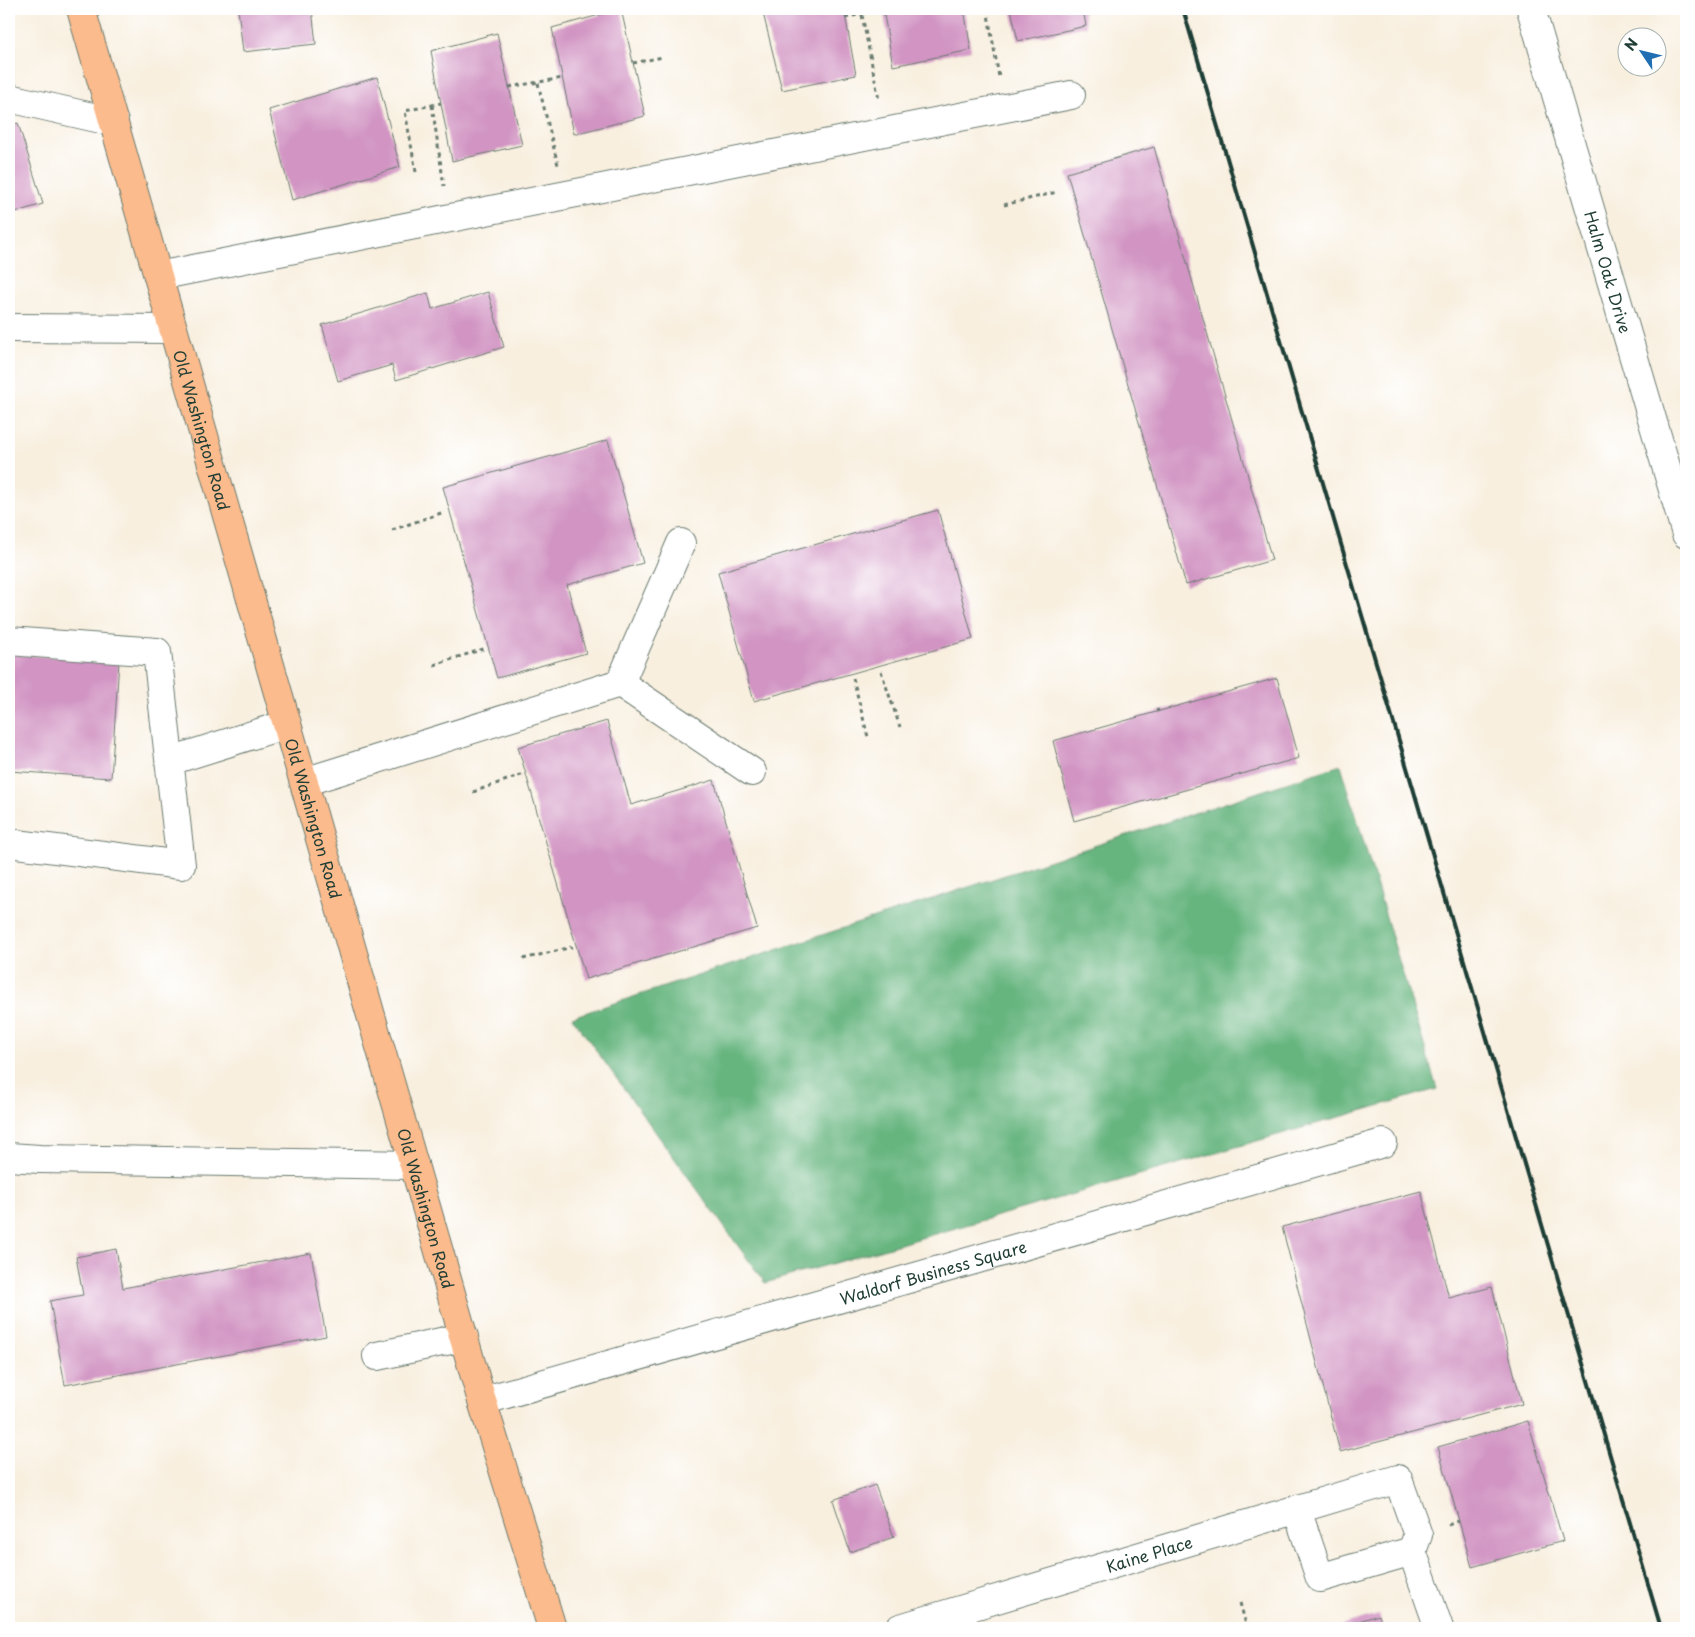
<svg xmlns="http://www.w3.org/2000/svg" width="1695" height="1637" font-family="'Playpen Sans',sans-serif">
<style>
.forest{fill:#66b57f;stroke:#42795a}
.building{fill:#d194c3}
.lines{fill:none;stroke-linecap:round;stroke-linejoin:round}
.minor-casing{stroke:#6b7b70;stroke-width:30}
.major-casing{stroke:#6b7b70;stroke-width:30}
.path{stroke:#6b7b70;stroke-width:3;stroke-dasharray:4 4;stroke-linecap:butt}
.minor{stroke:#fff;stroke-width:28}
.major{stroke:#fbbb8c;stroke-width:28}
.rail{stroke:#1f3d34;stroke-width:4}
.labels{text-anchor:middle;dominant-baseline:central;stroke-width:4;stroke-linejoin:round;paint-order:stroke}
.street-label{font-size:16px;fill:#1f3d34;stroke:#fff}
</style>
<rect width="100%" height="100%" fill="#fff"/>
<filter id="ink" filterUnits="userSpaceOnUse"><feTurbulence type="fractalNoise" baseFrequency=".02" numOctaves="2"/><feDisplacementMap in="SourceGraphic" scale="10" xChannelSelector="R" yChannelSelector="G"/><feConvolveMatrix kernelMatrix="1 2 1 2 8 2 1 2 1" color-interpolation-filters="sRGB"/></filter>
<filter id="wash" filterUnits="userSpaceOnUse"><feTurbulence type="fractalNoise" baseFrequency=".0096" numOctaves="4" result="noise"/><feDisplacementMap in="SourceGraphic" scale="20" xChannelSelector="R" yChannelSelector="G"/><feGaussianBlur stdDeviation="1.12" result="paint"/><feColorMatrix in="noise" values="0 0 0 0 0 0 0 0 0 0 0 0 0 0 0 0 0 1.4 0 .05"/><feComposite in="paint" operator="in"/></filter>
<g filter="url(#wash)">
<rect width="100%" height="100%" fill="#f8efdf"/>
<!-- forest -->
<polygon class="forest" points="1341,765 1437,1089 765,1283 572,1017"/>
<g id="blocks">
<!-- building -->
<g class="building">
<polygon points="238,9 312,9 316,44 243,52"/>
<polygon points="621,9 645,116 574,134 552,28"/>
<polygon points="762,9 844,9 856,75 782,90"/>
<polygon points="883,9 964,9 971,50 893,66"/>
<polygon points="1011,9 1083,9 1086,26 1018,41"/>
<polygon points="497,33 522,145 452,161 431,51"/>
<polygon points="377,77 400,167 292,200 269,110"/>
<polygon points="18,123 43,204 9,214 9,126"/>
<polygon points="1154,147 1272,560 1186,585 1067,173"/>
<polygon points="488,292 504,347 396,380 392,365 338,381 322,325 428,293 432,309"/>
<polygon points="608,440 643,563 567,585 586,653 497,678 443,487"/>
<polygon points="938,510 973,639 754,701 718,572"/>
<polygon points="9,654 119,661 111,778 9,771"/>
<polygon points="1277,678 1299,758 1074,821 1053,741"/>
<polygon points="607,721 631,805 714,780 757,928 586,979 518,747"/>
<polygon points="1421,1191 1449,1298 1492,1287 1522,1404 1340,1452 1282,1227"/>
<polygon points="116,1249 123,1288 311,1253 326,1336 65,1385 50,1301 83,1295 76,1257"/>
<polygon points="1528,1421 1563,1541 1472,1567 1438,1447"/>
<polygon points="875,1485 894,1537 850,1552 833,1500"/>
<polygon points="1379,1615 1383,1628 1334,1628"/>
</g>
</g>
</g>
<g filter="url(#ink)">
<use href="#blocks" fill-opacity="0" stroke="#6b7b70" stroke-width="1"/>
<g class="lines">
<!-- minor casing -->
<g class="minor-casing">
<g id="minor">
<path id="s1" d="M1531 9 1686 534"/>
<polyline points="9,98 114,122"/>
<polyline points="158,276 1071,95"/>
<polyline points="9,328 173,329"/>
<polyline points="9,641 157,652 181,865 9,843"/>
<polyline points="620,683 752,772"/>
<polyline points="170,761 287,724"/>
<polyline points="304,782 620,683 681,543"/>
<polyline points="9,1157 40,1159 414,1165"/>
<polyline points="377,1356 464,1337"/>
<path id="s2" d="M482 1401 1383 1143"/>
<polyline points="1412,1551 1439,1628"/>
<path id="s3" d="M900 1628 1398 1479 1418 1535 1412 1551 1320 1578 1297 1510"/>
</g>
</g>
<!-- major casing -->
<g class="major-casing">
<g id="major">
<path id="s4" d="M81 9 482 1401 552 1628"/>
</g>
</g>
<!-- path -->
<g class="path">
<polyline points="987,9 999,77"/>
<polyline points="862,15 879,100"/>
<polyline points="845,18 883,9"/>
<polyline points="633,63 663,57"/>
<polyline points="538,83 558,165"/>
<polyline points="509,87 563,78"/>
<polyline points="432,105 444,186"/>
<polyline points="416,172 405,111 441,103"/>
<polyline points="1004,205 1057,192"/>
<polyline points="392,530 444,512"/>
<polyline points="434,665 486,648"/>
<polyline points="881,671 900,727"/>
<polyline points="853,678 868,737"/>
<polyline points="1157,709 1158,712"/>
<polyline points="473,792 524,774"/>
<polyline points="523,959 572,947"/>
<polyline points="1448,1525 1459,1521"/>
<polyline points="1240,1603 1247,1628"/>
</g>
<!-- minor -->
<use href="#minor" class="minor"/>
<!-- major -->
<use href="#major" class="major"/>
<!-- rail -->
<polyline class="rail" points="1183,9 1661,1628"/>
</g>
</g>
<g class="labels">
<!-- street labels -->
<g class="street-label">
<text stroke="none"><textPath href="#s1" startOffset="274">Halm Oak Drive</textPath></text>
<text stroke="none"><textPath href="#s4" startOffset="438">Old Washington Road</textPath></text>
<text stroke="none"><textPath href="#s4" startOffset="842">Old Washington Road</textPath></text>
<text stroke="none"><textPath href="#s4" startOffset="1248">Old Washington Road</textPath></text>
<text stroke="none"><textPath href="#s2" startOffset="469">Waldorf Business Square</textPath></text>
<text stroke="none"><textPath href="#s3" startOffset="260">Kaine Place</textPath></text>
</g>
</g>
<!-- margin -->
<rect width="1695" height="1637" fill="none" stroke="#fff" stroke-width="30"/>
<!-- north arrow -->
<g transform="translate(1642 52) rotate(305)"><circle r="24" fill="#ffffff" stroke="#a5b1ae"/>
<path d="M0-4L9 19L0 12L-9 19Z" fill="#1f6fb2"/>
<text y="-8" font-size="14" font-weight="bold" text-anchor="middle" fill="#1f3d34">N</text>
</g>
</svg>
